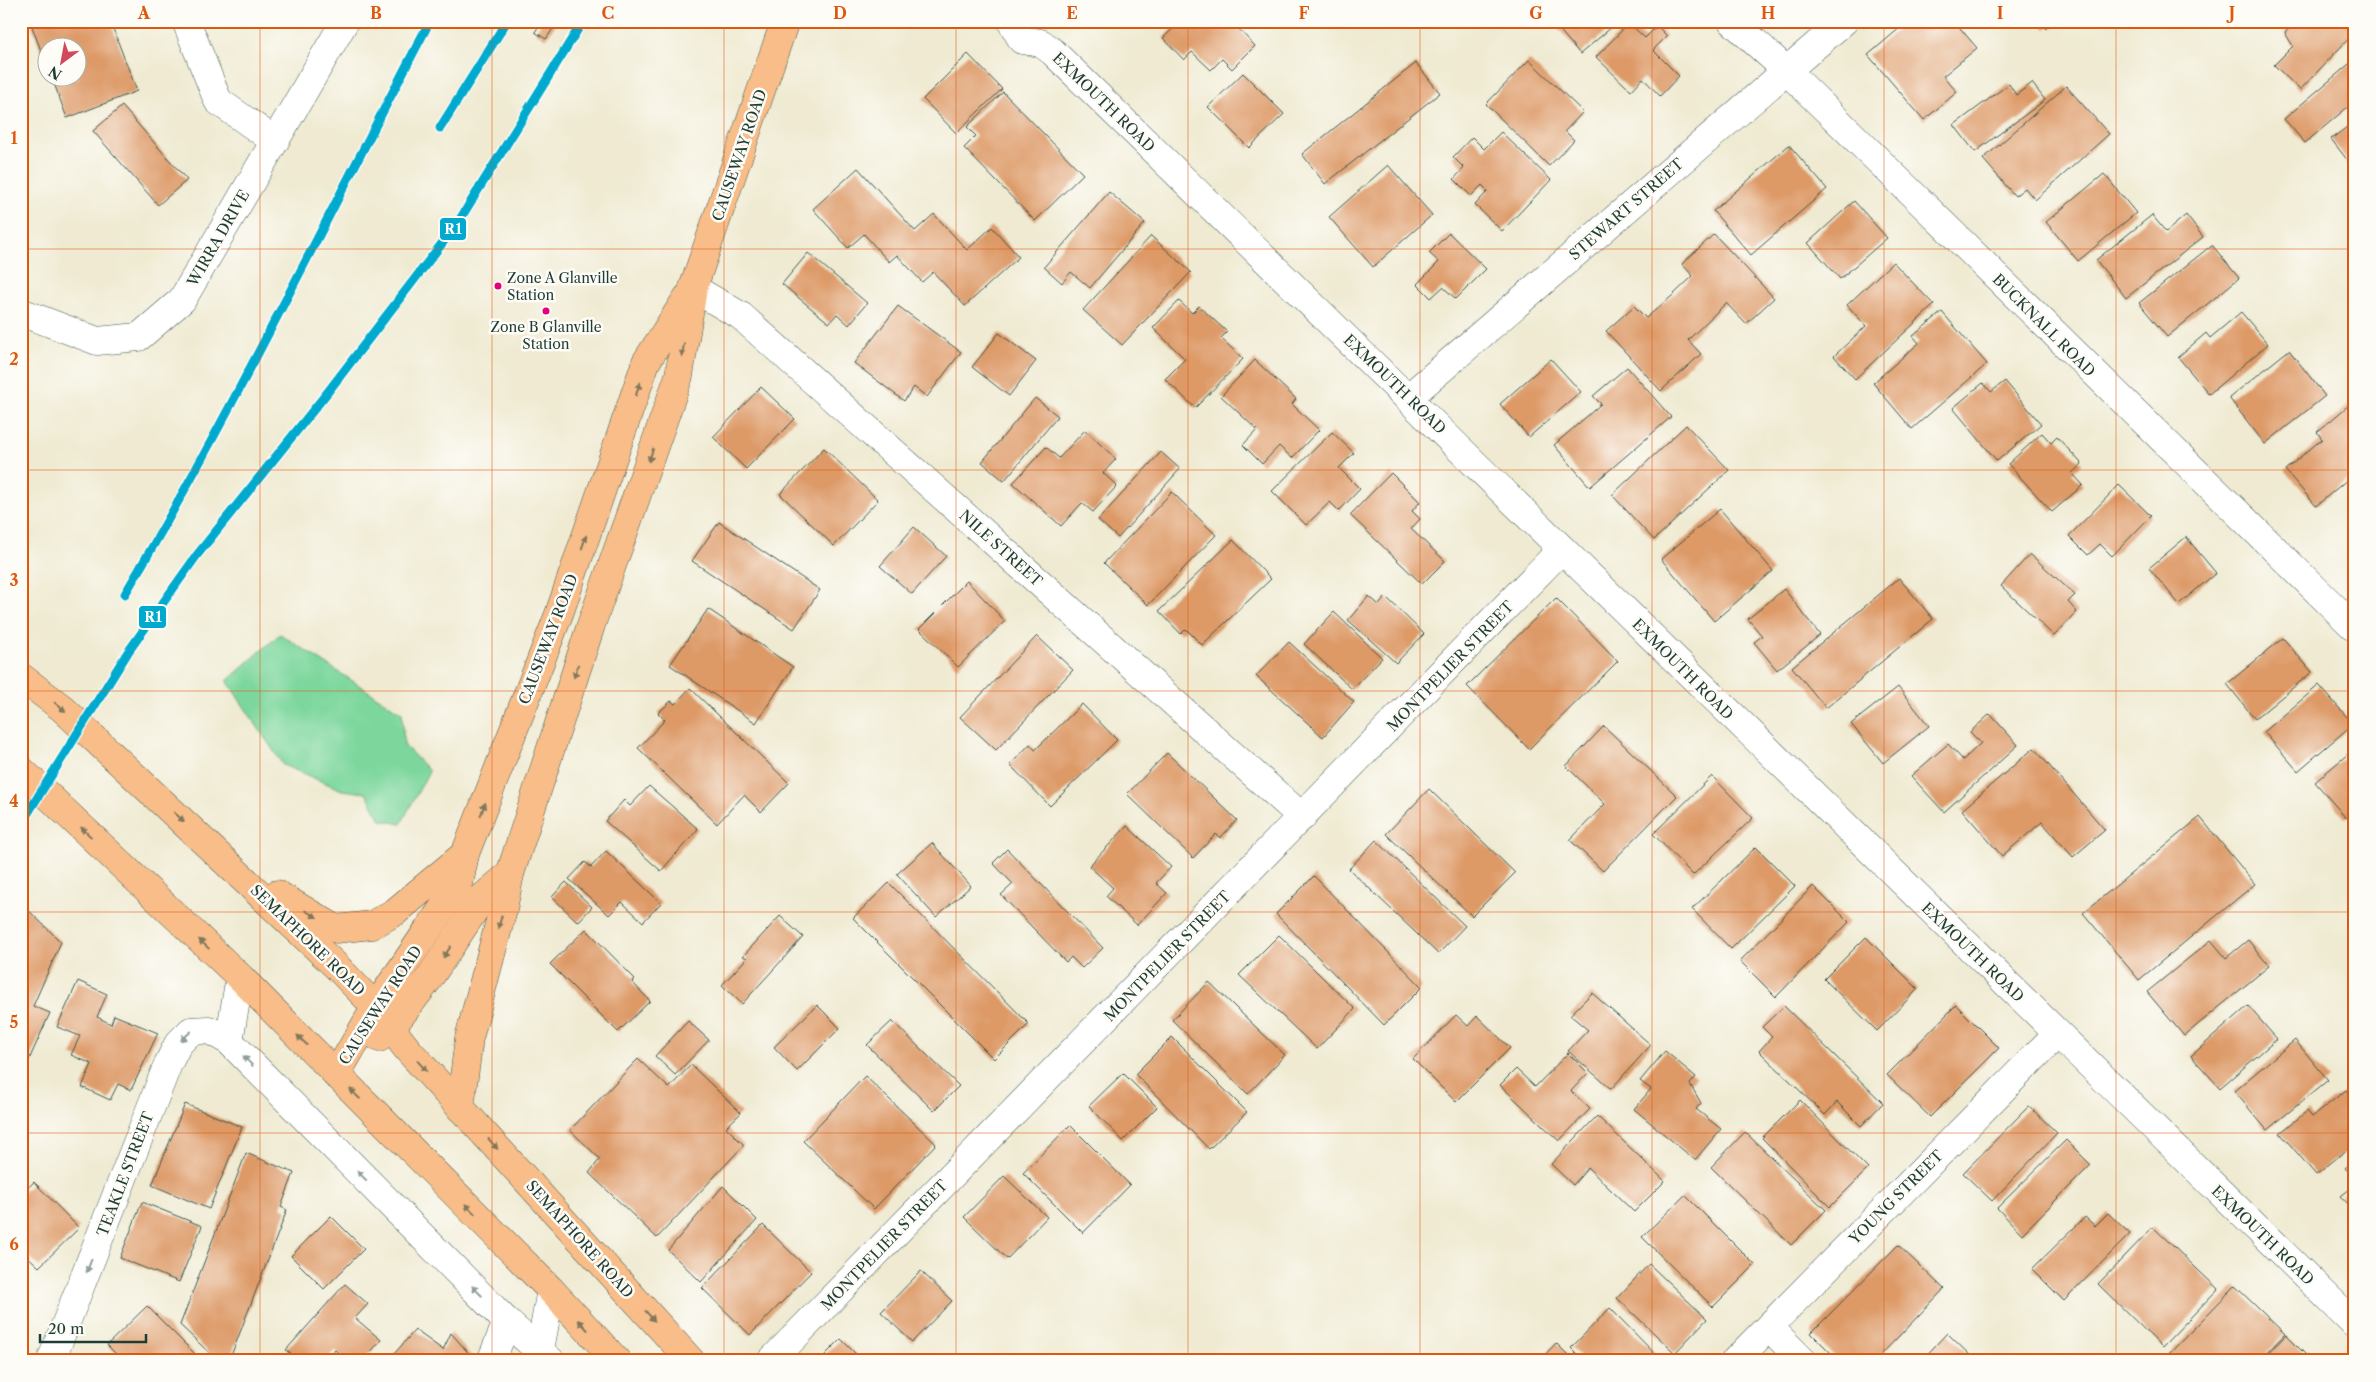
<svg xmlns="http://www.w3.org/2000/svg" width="2376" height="1382" font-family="'Libre Caslon Text',serif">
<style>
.green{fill:#7dd79d;stroke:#4e8a68}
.building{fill:#d96}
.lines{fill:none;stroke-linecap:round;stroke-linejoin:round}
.minor-casing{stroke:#3e574c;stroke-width:29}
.major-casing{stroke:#3e574c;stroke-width:29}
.minor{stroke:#fff;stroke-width:28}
.major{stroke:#f8bd89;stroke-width:28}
.rail{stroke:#1f3d34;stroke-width:4}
.rail-1-casing{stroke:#fdfcf7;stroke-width:12}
.rail-1{stroke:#00a9ce;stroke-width:9}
.oneway{fill:#81775a}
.oneway2{fill:#8f9e9a}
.grid{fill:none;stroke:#de580e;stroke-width:1;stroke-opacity:0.55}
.bus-dot{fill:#e5007d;stroke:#fdfcf7;stroke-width:2}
.labels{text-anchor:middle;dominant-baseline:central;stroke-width:5;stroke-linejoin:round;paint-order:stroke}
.bus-label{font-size:14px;fill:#1f3d34;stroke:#fdfcf7;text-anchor:start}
.street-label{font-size:15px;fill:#1f3d34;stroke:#fdfcf7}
.line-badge{stroke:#fdfcf7;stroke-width:2}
.badge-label{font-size:14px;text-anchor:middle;font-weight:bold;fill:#fff}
.neatline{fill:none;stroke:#de580e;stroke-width:2}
.grid-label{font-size:16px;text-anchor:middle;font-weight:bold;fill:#de580e}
</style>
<rect width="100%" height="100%" fill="#fdfcf7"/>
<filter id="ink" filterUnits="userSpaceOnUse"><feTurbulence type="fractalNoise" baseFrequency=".02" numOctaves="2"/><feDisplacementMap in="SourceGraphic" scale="10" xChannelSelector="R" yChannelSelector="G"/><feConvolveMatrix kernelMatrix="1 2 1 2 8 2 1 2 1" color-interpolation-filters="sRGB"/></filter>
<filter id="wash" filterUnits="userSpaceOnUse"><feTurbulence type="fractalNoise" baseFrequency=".0096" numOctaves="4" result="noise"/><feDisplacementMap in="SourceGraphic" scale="20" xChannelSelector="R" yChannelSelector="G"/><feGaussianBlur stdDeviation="1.12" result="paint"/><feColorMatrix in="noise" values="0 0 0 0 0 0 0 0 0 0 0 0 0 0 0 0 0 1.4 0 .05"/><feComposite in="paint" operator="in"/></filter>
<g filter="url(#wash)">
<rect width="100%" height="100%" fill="#efead1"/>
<!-- green -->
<polygon class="green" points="280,634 402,713 404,745 429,771 401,824 381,820 366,793 342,790 283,765 227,681"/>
<g id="blocks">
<!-- building -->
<g class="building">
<polygon points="30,21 110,21 137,91 67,118 52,78 78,78 78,48 48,48 47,67"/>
<polygon points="542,21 558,21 546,39 535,32"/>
<polygon points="1175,21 1231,21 1255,46 1232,69 1222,59 1211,70 1192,52 1184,60 1163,38 1178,24"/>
<polygon points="1552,21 1619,21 1580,54"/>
<polygon points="1908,21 1954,21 1977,48 1943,76 1957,92 1924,120 1868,55"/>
<polygon points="2039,21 2054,21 2046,29"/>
<polygon points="2295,21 2355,21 2355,32 2300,90 2274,65 2293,46 2285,33"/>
<polygon points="1629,23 1645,38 1657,26 1667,36 1653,50 1679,76 1660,96 1643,78 1631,91 1596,57"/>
<polygon points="968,54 1002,89 956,133 923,99"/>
<polygon points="2355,59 2355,101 2305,143 2284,119"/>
<polygon points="1529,60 1583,112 1565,131 1574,140 1549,166 1486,104"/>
<polygon points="1416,63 1440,93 1325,184 1302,154"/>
<polygon points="1243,73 1284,114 1249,148 1208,107"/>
<polygon points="2032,83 2045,100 1975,152 1954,125 2009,84 2016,95"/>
<polygon points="2066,86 2109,134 2035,200 2025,188 2015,196 1983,159"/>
<polygon points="1003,92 1083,174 1035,221 964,148 976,136 967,127"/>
<polygon points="122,106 187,180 158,205 93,131"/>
<polygon points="2355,121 2355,170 2331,139"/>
<polygon points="1501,132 1551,180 1502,231 1475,205 1488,191 1482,185 1471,196 1454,179 1464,168 1453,157 1472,137 1484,149"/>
<polygon points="1789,145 1827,189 1751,255 1713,211"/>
<polygon points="1388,165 1432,215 1373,267 1329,217"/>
<polygon points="858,168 915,231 934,214 967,250 992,227 1019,257 965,306 933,272 922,282 897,255 889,262 864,234 848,248 813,209"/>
<polygon points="2104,174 2136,213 2078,261 2046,222"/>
<polygon points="1109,192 1145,223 1090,288 1071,272 1062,283 1044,267"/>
<polygon points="1854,201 1887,238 1840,279 1808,243"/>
<polygon points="2152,215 2166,232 2186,215 2203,237 2126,298 2096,260"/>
<polygon points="1449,233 1486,269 1456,299 1443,287 1431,298 1417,284 1439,262 1429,253"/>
<polygon points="1714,234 1774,298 1746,324 1726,303 1688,340 1701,354 1661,391 1606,331 1634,306 1646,318 1672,296 1693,276 1682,264"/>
<polygon points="1151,236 1191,272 1122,345 1083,310"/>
<polygon points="2212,245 2239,278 2167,337 2139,303"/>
<polygon points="808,253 867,303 849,325 837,314 829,323 782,284"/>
<polygon points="1893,262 1934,305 1855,379 1834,356 1866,326 1847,305"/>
<polygon points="1179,301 1192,313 1199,306 1227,332 1221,338 1243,359 1195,408 1165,379 1185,359 1153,328"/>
<polygon points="898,306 961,352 927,397 914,387 904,401 854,363"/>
<polygon points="1942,312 1987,364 1912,429 1873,383 1919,343 1913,336"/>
<polygon points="2241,312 2268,344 2209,394 2178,357 2206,333 2210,338"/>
<polygon points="999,333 1036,361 1009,396 972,367"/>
<polygon points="2289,350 2325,396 2265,444 2229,398"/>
<polygon points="1551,359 1581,392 1529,437 1500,404"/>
<polygon points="1255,360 1296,399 1292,404 1319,430 1292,458 1279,446 1262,464 1243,445 1257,430 1221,396"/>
<polygon points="1627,367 1671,417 1590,487 1554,445 1601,404 1593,396"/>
<polygon points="2005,381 2041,424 1997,461 1953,408 1983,383 1991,392"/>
<polygon points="761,387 795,419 746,469 713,437"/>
<polygon points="1035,398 1058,416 1004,481 982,462"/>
<polygon points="2355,400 2355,473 2316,506 2285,470 2322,439 2317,432"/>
<polygon points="1686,425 1729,470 1654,540 1612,495"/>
<polygon points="1085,430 1116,459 1103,473 1117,486 1093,512 1082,503 1061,526 1013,483 1046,447 1059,458"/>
<polygon points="1332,432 1354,453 1339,468 1360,489 1339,511 1330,502 1306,525 1272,491"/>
<polygon points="2042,433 2051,443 2057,437 2082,464 2072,473 2083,485 2052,512 2008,464"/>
<polygon points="824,448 878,500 834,546 780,494"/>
<polygon points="1161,452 1180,469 1118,538 1098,520"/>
<polygon points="1391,473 1420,502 1412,511 1420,519 1411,529 1445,561 1422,584 1350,515"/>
<polygon points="2119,485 2151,516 2112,556 2100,544 2088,555 2069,536"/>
<polygon points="1172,492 1216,535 1148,605 1104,563"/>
<polygon points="1720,509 1773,571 1714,621 1661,559"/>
<polygon points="719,522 820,590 794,629 692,561"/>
<polygon points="914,527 946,556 912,594 880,566"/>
<polygon points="2186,537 2216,573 2179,604 2149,568"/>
<polygon points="1233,540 1271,579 1202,645 1186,629 1181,634 1159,611"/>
<polygon points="2030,554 2075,595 2068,602 2077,612 2054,636 2001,586"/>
<polygon points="1899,578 1933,619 1826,708 1792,667"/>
<polygon points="967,581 1005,621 958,667 919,629"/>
<polygon points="1784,589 1820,635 1777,670 1754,642 1762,636 1748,619"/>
<polygon points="1369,596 1379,605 1386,597 1424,634 1396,663 1348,620"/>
<polygon points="1556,598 1618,661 1529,749 1467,686"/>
<polygon points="708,609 793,667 756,723 670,665"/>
<polygon points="1334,612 1382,658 1352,689 1304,644"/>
<polygon points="1037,636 1073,670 996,750 960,717"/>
<polygon points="2283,638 2312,672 2255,719 2227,684"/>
<polygon points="1289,642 1354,702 1323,737 1256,676"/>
<polygon points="2319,685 2353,724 2298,771 2264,732"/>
<polygon points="1898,687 1929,726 1883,763 1851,724"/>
<polygon points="690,688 789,783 761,812 744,795 717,824 638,748 665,720 658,713 671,701 675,704"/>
<polygon points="1082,704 1117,740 1050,806 1010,765 1030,744 1035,750"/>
<polygon points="1990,714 2018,745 1944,812 1911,776 1948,744 1963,760 1981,743 1970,732"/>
<polygon points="1604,726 1677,796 1603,871 1570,840 1605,804 1566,766"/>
<polygon points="2034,748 2105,830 2073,857 2042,822 2002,856 1962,810"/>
<polygon points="2355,748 2355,810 2346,818 2315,782"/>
<polygon points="1167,753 1237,820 1220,838 1216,834 1193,858 1127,794"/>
<polygon points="1712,776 1753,818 1693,875 1653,834"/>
<polygon points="649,786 698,829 661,871 605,821 624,800 630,806"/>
<polygon points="1429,789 1515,873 1472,916 1386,834"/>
<polygon points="2200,817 2255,884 2139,980 2083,913"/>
<polygon points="1127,826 1171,867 1156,883 1167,893 1137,925 1106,896 1113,888 1089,866"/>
<polygon points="1376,840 1465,926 1438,954 1349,869"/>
<polygon points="932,843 971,886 936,917 897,874"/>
<polygon points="1756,847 1795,886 1731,949 1692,909"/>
<polygon points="1007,849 1103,948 1082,968 1071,957 1066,962 1001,895 1013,884 993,863"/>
<polygon points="606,851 661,903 643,922 622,902 609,915 569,879 585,862 591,867"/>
<polygon points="1314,876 1422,987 1384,1025 1276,914"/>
<polygon points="566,882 592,907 578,922 552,897"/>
<polygon points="889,883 1029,1024 994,1059 853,918"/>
<polygon points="1813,886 1849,922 1776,997 1740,961"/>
<polygon points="22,904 61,942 33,1006 50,1013 28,1062 21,1059"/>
<polygon points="780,916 803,937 742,1004 722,985 747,958 743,956"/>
<polygon points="586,929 635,979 632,982 650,1001 618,1032 550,964"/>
<polygon points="1279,935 1355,1009 1317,1049 1239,975"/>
<polygon points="1866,937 1918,989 1877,1031 1824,979"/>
<polygon points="2211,940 2226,958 2248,940 2269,966 2184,1036 2147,992"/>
<polygon points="78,981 107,994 97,1017 111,1024 114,1015 158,1033 131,1090 118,1084 110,1100 82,1087 92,1064 71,1055 80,1036 57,1027"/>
<polygon points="1209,982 1285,1055 1248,1094 1172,1020"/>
<polygon points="1592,993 1651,1045 1611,1089 1568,1051 1588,1030 1570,1015"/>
<polygon points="817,1005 840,1028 797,1071 774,1047"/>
<polygon points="1956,1005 1999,1048 1930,1117 1887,1075"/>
<polygon points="1784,1006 1883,1103 1861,1126 1837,1102 1825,1115 1759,1051 1772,1037 1762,1027"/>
<polygon points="2248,1006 2277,1039 2220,1088 2191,1056"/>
<polygon points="1456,1015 1468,1026 1477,1016 1510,1048 1456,1102 1413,1059"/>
<polygon points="688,1021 709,1040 675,1075 655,1056"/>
<polygon points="892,1021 959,1086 934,1111 867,1045"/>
<polygon points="1172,1037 1247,1112 1209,1149 1135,1074"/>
<polygon points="2295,1040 2328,1080 2267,1130 2234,1091"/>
<polygon points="1665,1051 1696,1077 1690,1084 1701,1103 1696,1109 1721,1129 1695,1160 1634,1109 1651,1089 1640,1081"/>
<polygon points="1568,1053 1588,1073 1571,1091 1590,1109 1559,1141 1500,1085 1516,1069 1535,1087"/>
<polygon points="638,1059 669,1088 691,1065 741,1113 726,1127 744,1145 657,1238 589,1173 600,1159 570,1130"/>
<polygon points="1123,1073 1157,1107 1123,1141 1089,1106"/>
<polygon points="865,1076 936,1144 874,1209 803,1141"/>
<polygon points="2346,1090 2355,1101 2355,1143 2316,1175 2280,1133 2307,1111 2312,1117"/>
<polygon points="1800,1100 1868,1169 1830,1207 1762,1138"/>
<polygon points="185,1104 242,1127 209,1209 152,1185"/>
<polygon points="2029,1106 2057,1133 1992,1201 1963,1173"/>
<polygon points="1597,1116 1665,1181 1634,1212 1588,1168 1573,1185 1551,1164"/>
<polygon points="1070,1125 1130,1185 1083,1233 1023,1173"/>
<polygon points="1745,1132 1826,1210 1791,1245 1711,1167"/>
<polygon points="2066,1140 2091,1165 2022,1234 1997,1208"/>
<polygon points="246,1153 294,1173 281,1207 287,1210 229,1361 218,1361 180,1325"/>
<polygon points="2355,1160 2355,1179 2345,1168"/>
<polygon points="1004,1176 1047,1217 1007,1259 964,1217"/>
<polygon points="34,1182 79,1228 39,1267 21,1250 21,1194"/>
<polygon points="2355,1185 2355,1212 2341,1196"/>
<polygon points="723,1186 757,1220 701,1282 668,1250"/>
<polygon points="1685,1195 1755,1265 1713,1307 1642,1237"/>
<polygon points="142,1202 202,1226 179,1282 120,1258"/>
<polygon points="2108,1213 2130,1234 2064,1301 2032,1269 2085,1217 2095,1226"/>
<polygon points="331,1216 364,1249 324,1289 291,1256"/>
<polygon points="763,1225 811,1272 750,1335 702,1288"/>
<polygon points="2153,1227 2218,1289 2162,1347 2098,1284"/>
<polygon points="1898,1245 1944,1289 1875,1361 1839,1361 1811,1333"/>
<polygon points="1649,1264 1707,1319 1675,1353 1617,1298"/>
<polygon points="921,1271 952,1301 912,1342 881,1312"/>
<polygon points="345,1284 368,1304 355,1318 381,1340 363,1361 347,1361 335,1350 325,1361 299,1361 286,1350"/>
<polygon points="2235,1286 2285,1334 2259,1361 2162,1361"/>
<polygon points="147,1306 195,1354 189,1361 123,1361 107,1345"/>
<polygon points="1610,1308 1662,1361 1584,1361 1571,1348"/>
<polygon points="415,1330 443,1350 451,1333 473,1358 472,1361 388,1361"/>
<polygon points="1947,1333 1974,1359 1972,1361 1921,1361"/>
<polygon points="2286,1335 2312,1361 2261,1361"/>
<polygon points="841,1339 863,1361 819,1361"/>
<polygon points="1556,1343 1574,1361 1539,1361"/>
<polygon points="21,1351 30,1356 27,1361 21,1361"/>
</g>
</g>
</g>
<g filter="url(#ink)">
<use href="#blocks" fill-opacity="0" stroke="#3e574c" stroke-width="1"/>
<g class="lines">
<!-- minor casing -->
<g class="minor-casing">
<g id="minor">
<polyline points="186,21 218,101 275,141"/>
<path d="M1011 21 1022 40 1041 43 1053 52C1489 474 1920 901 2355 1324"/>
<polyline points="1732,21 1786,70 2355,628"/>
<polyline points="693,288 741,316 1302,817"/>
<polyline points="21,312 97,341 139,337 182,300 345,21"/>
<polyline points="1409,397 1844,21"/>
<polyline points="229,1041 240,977"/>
<polyline points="1769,1327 1803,1361"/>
<polyline points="540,1350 551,1290"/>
<polyline points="51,1361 168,1064 178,1044 191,1031 209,1030 229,1041 507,1322 551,1361"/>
<polyline points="491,1361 507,1322"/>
<polyline points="771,1361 1562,549"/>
<polyline points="1735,1361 2057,1034"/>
</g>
</g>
<!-- major casing -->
<g class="major-casing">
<g id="major">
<polyline points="21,677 62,708 335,965 367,998 408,1050 691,1361"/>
<polyline points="21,770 240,977 551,1290 617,1361"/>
<polyline points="277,894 336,929 372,925 395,912 465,854"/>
<polyline points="379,1038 392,1027 428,980 483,897 510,874"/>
<polyline points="336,1075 375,1008 459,884 465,854 559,614 646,362 687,298"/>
<polyline points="460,1108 469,1038 503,909 510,874 591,625 679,376 693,288 785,21"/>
</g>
</g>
<!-- minor -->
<use href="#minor" class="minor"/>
<!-- major -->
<use href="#major" class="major"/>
<!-- rail -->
<polyline class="rail" points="440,128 507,21"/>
<!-- rail-1 casing -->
<g class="rail-1-casing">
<g id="rail-1">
<polyline points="440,128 507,21"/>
<path d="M125 594C235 408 329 212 430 21"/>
<polyline points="21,824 128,652 197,555 327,393 457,224 583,21"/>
</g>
</g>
<!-- rail-1 -->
<use href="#rail-1" class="rail-1"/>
</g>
<!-- one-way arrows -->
<defs><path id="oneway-solid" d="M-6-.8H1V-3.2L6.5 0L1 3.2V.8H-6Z" transform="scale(1.25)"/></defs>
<g class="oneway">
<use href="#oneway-solid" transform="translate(683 350) rotate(99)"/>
<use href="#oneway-solid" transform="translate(638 389) rotate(-71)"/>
<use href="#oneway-solid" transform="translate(651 455) rotate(109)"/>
<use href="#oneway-solid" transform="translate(584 542) rotate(-71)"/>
<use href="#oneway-solid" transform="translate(576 671) rotate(108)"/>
<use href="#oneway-solid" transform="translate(60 707) rotate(39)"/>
<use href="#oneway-solid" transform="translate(483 809) rotate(-69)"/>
<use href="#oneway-solid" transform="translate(179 817) rotate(43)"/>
<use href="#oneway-solid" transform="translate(86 832) rotate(-137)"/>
<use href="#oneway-solid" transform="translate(311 914) rotate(30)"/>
<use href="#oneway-solid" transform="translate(500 922) rotate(105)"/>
<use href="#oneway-solid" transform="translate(204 944) rotate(-137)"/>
<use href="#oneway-solid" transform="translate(447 952) rotate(123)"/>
<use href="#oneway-solid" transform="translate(302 1040) rotate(-135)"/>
<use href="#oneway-solid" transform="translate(422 1066) rotate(48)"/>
<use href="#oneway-solid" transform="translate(355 1094) rotate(-135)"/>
<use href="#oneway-solid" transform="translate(493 1144) rotate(48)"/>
<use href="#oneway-solid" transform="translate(470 1209) rotate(-135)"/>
<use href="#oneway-solid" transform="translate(650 1316) rotate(48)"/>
<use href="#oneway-solid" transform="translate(583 1325) rotate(-133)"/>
</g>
<g class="oneway2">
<use href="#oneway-solid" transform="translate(186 1036) rotate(138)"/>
<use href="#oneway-solid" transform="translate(248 1061) rotate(-134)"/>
<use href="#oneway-solid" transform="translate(362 1176) rotate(-135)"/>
<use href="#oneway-solid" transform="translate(89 1266) rotate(111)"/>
<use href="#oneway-solid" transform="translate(477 1291) rotate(-135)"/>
</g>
</g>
<!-- grid -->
<path class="grid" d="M260 21V1361M492 21V1361M724 21V1361M956 21V1361M1188 21V1361M1420 21V1361M1652 21V1361M1884 21V1361M2116 21V1361M21 249H2355M21 470H2355M21 691H2355M21 912H2355M21 1133H2355"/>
<!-- markers -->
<g class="bus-dot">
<circle cx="498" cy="286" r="4.5"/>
<circle cx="546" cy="311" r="4.5"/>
</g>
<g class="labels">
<!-- bus labels -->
<g class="bus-label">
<text x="507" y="278">Zone A Glanville<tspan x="507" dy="17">Station</tspan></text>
<text x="546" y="327" text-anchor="middle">Zone B Glanville<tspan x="546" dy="17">Station</tspan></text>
</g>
<!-- street labels -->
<g class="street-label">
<text transform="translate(1104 102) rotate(44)">EXMOUTH ROAD</text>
<text transform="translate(739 155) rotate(-71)">CAUSEWAY ROAD</text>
<text transform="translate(1626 209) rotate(-41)">STEWART STREET</text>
<text transform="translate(218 238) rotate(-60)">WIRRA DRIVE</text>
<text transform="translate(2044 325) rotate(45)">BUCKNALL ROAD</text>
<text transform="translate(1395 384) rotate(44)">EXMOUTH ROAD</text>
<text transform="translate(1001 548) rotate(42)">NILE STREET</text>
<text transform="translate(548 639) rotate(-69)">CAUSEWAY ROAD</text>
<text transform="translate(1450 666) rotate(-46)">MONTPELIER STREET</text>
<text transform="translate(1683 669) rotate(45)">EXMOUTH ROAD</text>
<text transform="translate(308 940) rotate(44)">SEMAPHORE ROAD</text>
<text transform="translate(1973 952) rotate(44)">EXMOUTH ROAD</text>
<text transform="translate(1167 956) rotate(-46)">MONTPELIER STREET</text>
<text transform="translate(380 1005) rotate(-57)">CAUSEWAY ROAD</text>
<text transform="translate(125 1174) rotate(-69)">TEAKLE STREET</text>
<text transform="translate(1896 1197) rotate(-45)">YOUNG STREET</text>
<text transform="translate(2263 1235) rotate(44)">EXMOUTH ROAD</text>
<text transform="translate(580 1239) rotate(48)">SEMAPHORE ROAD</text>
<text transform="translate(884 1245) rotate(-46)">MONTPELIER STREET</text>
</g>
</g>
<g class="line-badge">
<rect x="439" y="217" width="28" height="24" rx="5" fill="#00a9ce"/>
<rect x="138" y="605" width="29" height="24" rx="5" fill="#00a9ce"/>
</g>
<g class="badge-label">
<text x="453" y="234">R1</text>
<text x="153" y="622">R1</text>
</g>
<!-- margin -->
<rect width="2376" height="1382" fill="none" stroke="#fdfcf7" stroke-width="55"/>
<!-- north arrow -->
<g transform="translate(62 62) rotate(212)"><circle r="24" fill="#fdfcf7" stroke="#a4b0a9"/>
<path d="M0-4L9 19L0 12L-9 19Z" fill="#d1495b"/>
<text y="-8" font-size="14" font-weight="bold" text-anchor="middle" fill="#1f3d34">N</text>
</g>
<!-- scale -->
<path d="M40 1334v8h106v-8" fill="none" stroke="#1f3d34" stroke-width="2.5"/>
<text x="48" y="1334" font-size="15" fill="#1f3d34" stroke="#fdfcf7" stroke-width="4" paint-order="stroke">20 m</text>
<rect x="28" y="28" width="2320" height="1326" class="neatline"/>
<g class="grid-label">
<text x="144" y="19">A</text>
<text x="376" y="19">B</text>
<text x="608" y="19">C</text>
<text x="840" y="19">D</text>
<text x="1072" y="19">E</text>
<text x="1304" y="19">F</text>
<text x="1536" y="19">G</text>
<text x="1768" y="19">H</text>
<text x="2000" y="19">I</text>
<text x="2232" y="19">J</text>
<text x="14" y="144">1</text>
<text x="14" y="365">2</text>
<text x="14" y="586">3</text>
<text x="14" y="807">4</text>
<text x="14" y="1028">5</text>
<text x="14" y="1250">6</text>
</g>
</svg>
